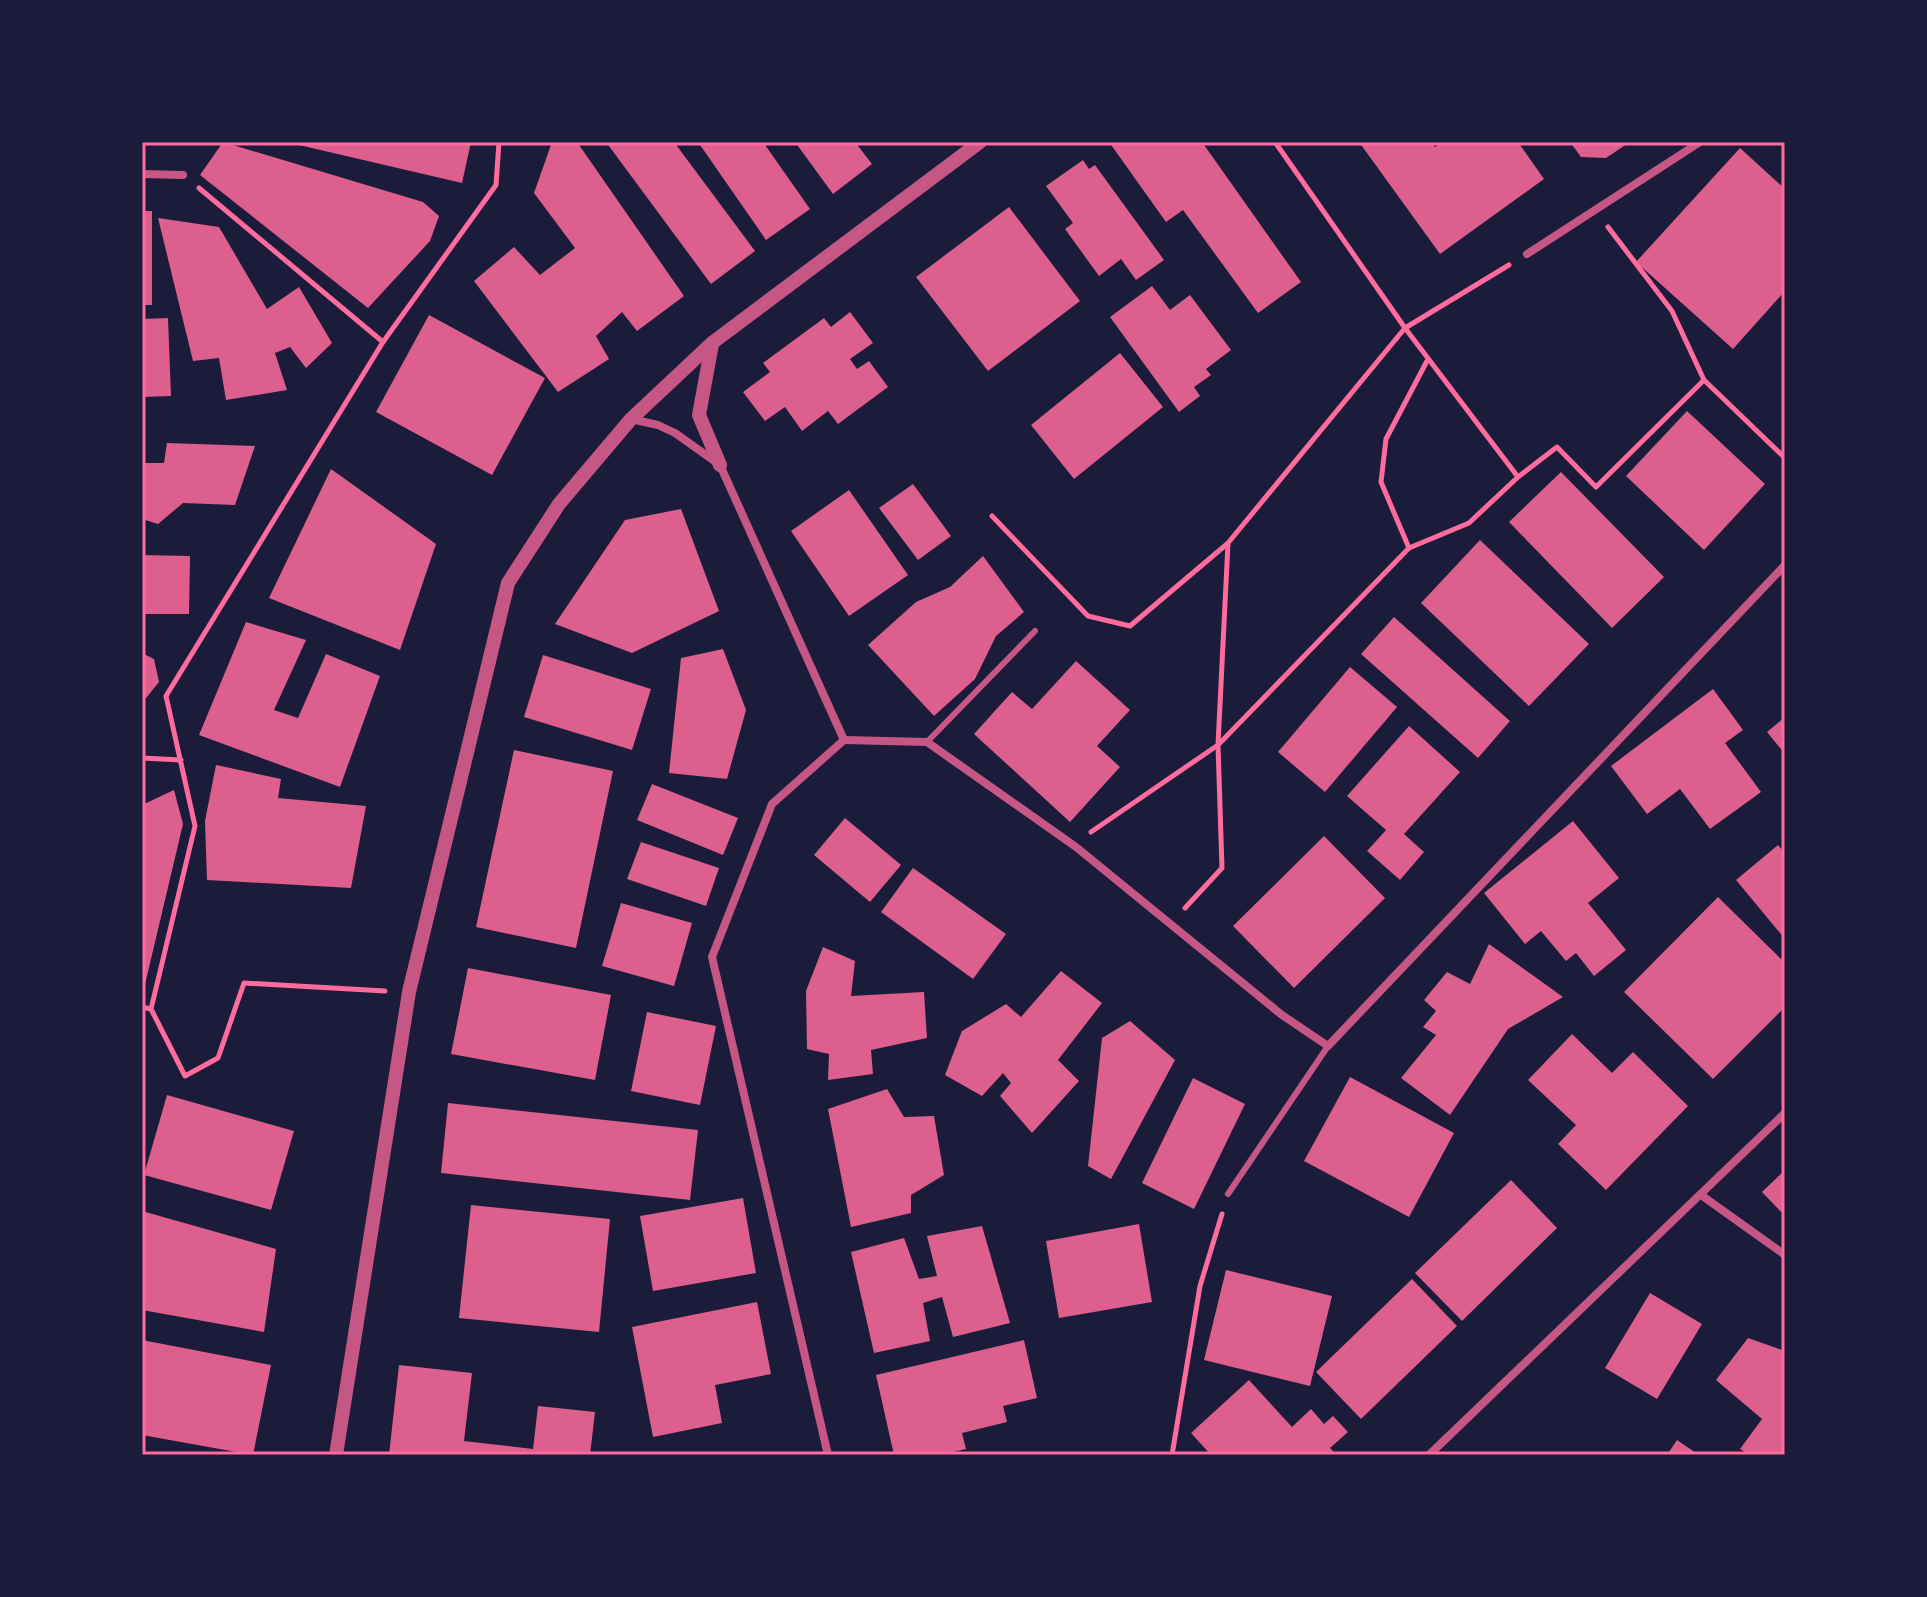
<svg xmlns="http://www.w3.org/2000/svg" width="1927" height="1597" font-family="Helvetica,sans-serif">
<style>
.building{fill:#dd5f8e}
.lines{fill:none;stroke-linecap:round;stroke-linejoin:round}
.path{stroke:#ff6b9d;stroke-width:5}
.service{stroke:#c65784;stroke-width:6}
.minor{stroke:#c65784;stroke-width:8}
.tertiary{stroke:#c65784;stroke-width:14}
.neatline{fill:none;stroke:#ff6b9d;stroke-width:3}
</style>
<rect width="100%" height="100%" fill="#1b1b3a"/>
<!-- building -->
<g class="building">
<polygon points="223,142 423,202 439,216 430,241 368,308 200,175"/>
<polygon points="286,142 471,142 462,183"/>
<polygon points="552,142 577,142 684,296 637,331 622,312 596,336 609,359 558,392 474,281 514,247 540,275 575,248 534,193"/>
<polygon points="606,142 674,142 755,251 711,284"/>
<polygon points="698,142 763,142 810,209 766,240"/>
<polygon points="795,142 855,142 872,164 833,194"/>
<polygon points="1109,142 1202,142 1301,282 1258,313 1183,210 1166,222"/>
<polygon points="1359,142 1431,142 1435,147 1441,142 1518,142 1544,179 1440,254"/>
<polygon points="1570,142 1630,142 1606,158 1581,157"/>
<polygon points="1740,148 1785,189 1785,291 1733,349 1636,262"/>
<polygon points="1083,160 1089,169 1095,165 1164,260 1136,280 1121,259 1099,276 1065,229 1073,223 1046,186"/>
<polygon points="1009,207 1080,301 988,371 916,277"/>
<rect x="142" y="211" width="10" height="94"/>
<polygon points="158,218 219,227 267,309 299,287 332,343 306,368 290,347 275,353 287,390 226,400 219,358 193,361"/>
<polygon points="1152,286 1170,310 1190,295 1231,350 1206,369 1211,375 1194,387 1200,396 1179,412 1110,317"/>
<polygon points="850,312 873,343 850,359 857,369 869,361 888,387 838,424 828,411 802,431 785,407 765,421 743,392 770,372 763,363 824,318 831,327"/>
<polygon points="429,315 545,378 492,475 376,412"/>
<polygon points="168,318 171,396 142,397 142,319"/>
<polygon points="1120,353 1163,407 1074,479 1031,425"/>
<polygon points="1687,411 1765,484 1704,550 1626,476"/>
<polygon points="167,443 255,446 235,505 183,503 158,524 142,519 142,463 164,463"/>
<polygon points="331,469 436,544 400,650 269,598"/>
<polygon points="1561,472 1664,577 1612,628 1509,522"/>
<polygon points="913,484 951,536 918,560 879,508"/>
<polygon points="849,490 908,575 849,616 791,531"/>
<polygon points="681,509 719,611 632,653 555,624 625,520"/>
<polygon points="1480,540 1589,644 1529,706 1421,603"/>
<polygon points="142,555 190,556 189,614 142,614"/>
<polygon points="983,556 1024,612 996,636 975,679 934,716 868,645 916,602 950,587"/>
<polygon points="1394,617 1510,721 1478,758 1361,654"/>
<polygon points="246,622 306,640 274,710 298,718 326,654 380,676 340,787 199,735"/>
<polygon points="723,649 746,710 727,779 669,773 681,658"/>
<polygon points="142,653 154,659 159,682 142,703"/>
<polygon points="543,655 651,689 632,750 524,717"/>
<polygon points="1076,661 1130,710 1097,746 1120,767 1070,822 974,734 1012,692 1032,709"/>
<polygon points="1350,667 1397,707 1325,792 1278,752"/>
<polygon points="1713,689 1743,730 1725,743 1761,792 1710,829 1680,789 1647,814 1611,766"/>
<polygon points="1785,717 1785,754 1767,732"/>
<polygon points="1409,726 1460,772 1404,834 1424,852 1400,880 1367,851 1386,830 1347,796"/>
<polygon points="514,750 613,771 576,948 476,927"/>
<polygon points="216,765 281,779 278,798 366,806 351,888 207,880 205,821"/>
<polygon points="652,784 738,818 723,855 637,820"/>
<polygon points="174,790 183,824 142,997 142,805"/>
<polygon points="845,818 901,865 870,902 814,855"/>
<polygon points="1573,821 1619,878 1588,903 1626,950 1594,976 1576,953 1566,961 1541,931 1525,944 1484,893"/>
<polygon points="1324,836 1385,898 1294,988 1233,926"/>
<polygon points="641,842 719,868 706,906 627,879"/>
<polygon points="1778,845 1785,853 1785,939 1736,880"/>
<polygon points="913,868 1006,934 973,979 881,912"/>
<polygon points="1718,897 1785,963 1785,1007 1713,1079 1624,992"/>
<polygon points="621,903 692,923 674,986 602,966"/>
<polygon points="1489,944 1563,997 1508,1029 1450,1115 1401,1078 1436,1035 1423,1027 1436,1011 1424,1000 1447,972 1470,984"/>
<polygon points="823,947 855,961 851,996 924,992 927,1038 871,1050 873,1074 828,1080 829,1054 807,1049 806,991"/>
<polygon points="468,968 611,995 595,1080 451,1054"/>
<polygon points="1061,971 1102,1003 1058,1060 1079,1081 1032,1133 1000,1096 1011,1083 1003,1073 982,1096 945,1075 962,1031 1006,1004 1021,1017"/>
<polygon points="647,1012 716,1026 700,1105 631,1091"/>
<polygon points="1130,1021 1175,1060 1111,1179 1088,1166 1102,1038"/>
<polygon points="1572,1034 1612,1073 1633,1052 1688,1106 1606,1190 1558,1144 1576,1125 1528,1080"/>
<polygon points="1350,1077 1454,1133 1409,1217 1304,1161"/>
<polygon points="1193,1078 1245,1104 1194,1209 1142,1183"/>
<polygon points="887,1089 904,1117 934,1116 944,1175 911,1195 911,1213 851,1227 828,1109"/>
<polygon points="167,1095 294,1131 271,1210 144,1175"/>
<polygon points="448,1103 698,1130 690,1200 441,1173"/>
<polygon points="1785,1170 1785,1216 1762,1192"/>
<polygon points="1511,1180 1557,1228 1462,1321 1415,1273"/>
<polygon points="743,1198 756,1273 653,1291 640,1216"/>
<polygon points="471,1205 610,1219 599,1332 459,1318"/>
<polygon points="142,1211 276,1249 264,1332 142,1310"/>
<polygon points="1139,1224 1152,1302 1059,1318 1046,1241"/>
<polygon points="982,1226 1010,1323 953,1337 942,1297 923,1303 930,1341 874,1353 851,1252 904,1238 919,1279 937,1276 927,1236"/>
<polygon points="1226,1270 1332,1296 1310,1386 1204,1360"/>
<polygon points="1412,1279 1457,1326 1361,1419 1316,1372"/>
<polygon points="1650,1293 1702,1324 1657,1399 1605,1368"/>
<polygon points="757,1302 771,1374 715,1385 722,1423 653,1437 632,1327"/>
<polygon points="1748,1338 1785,1351 1785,1455 1750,1455 1740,1449 1762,1419 1716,1380"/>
<polygon points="142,1340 271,1365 253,1455 142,1435"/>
<polygon points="1024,1340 1037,1398 1003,1406 1007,1422 962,1433 966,1449 940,1455 894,1455 876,1375"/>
<polygon points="399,1365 472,1373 464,1441 533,1449 538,1406 595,1412 590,1455 389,1455"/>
<polygon points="1249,1380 1292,1427 1311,1409 1324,1424 1333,1416 1348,1432 1330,1448 1337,1455 1211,1455 1191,1433"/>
<polygon points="1677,1440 1699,1455 1667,1455"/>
</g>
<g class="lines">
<!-- path -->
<g class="path">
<polyline points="1275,142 1405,328 1509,265"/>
<polyline points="199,188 383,342"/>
<polyline points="1704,380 1785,458"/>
<polyline points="1518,477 1557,447 1596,487 1704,380 1672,311 1608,227"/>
<polyline points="992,516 1088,616 1130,626 1227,544"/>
<polyline points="1409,548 1381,482 1386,439 1427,361"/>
<polyline points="142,758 181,760"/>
<polyline points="1091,832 1218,745 1409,548 1469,523 1518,477 1405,328 1228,543 1218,745 1222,868 1185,908"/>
<polyline points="385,991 244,983 218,1058 185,1076 151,1009 195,826 166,696 383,342 496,185 499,142"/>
<polyline points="142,1007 151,1009"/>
<polyline points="1172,1455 1200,1286 1222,1214"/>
</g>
<!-- service -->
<g class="service">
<polyline points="927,742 1035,631"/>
<polyline points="1228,1194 1328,1046"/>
</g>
<!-- minor -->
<g class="minor">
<polyline points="142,174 183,175"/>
<polyline points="1527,254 1700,142"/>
<polyline points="631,419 658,425 675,433 720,465 844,740"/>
<polyline points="844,740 927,742 1076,847 1282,1015 1328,1046 1785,565"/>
<polyline points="1701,1195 1785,1255"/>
<polyline points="828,1455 712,957 772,804 844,740"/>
<polyline points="1429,1455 1785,1113"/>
</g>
<!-- tertiary -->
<g class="tertiary">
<polyline points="712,344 699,415 720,465"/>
<polyline points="336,1455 409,992 508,583 559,504 631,419 712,343 980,142"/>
</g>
</g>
<!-- border -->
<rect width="1927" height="1597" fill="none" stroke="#1b1b3a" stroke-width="288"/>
<rect x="144" y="144" width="1639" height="1309" class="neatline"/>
</svg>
